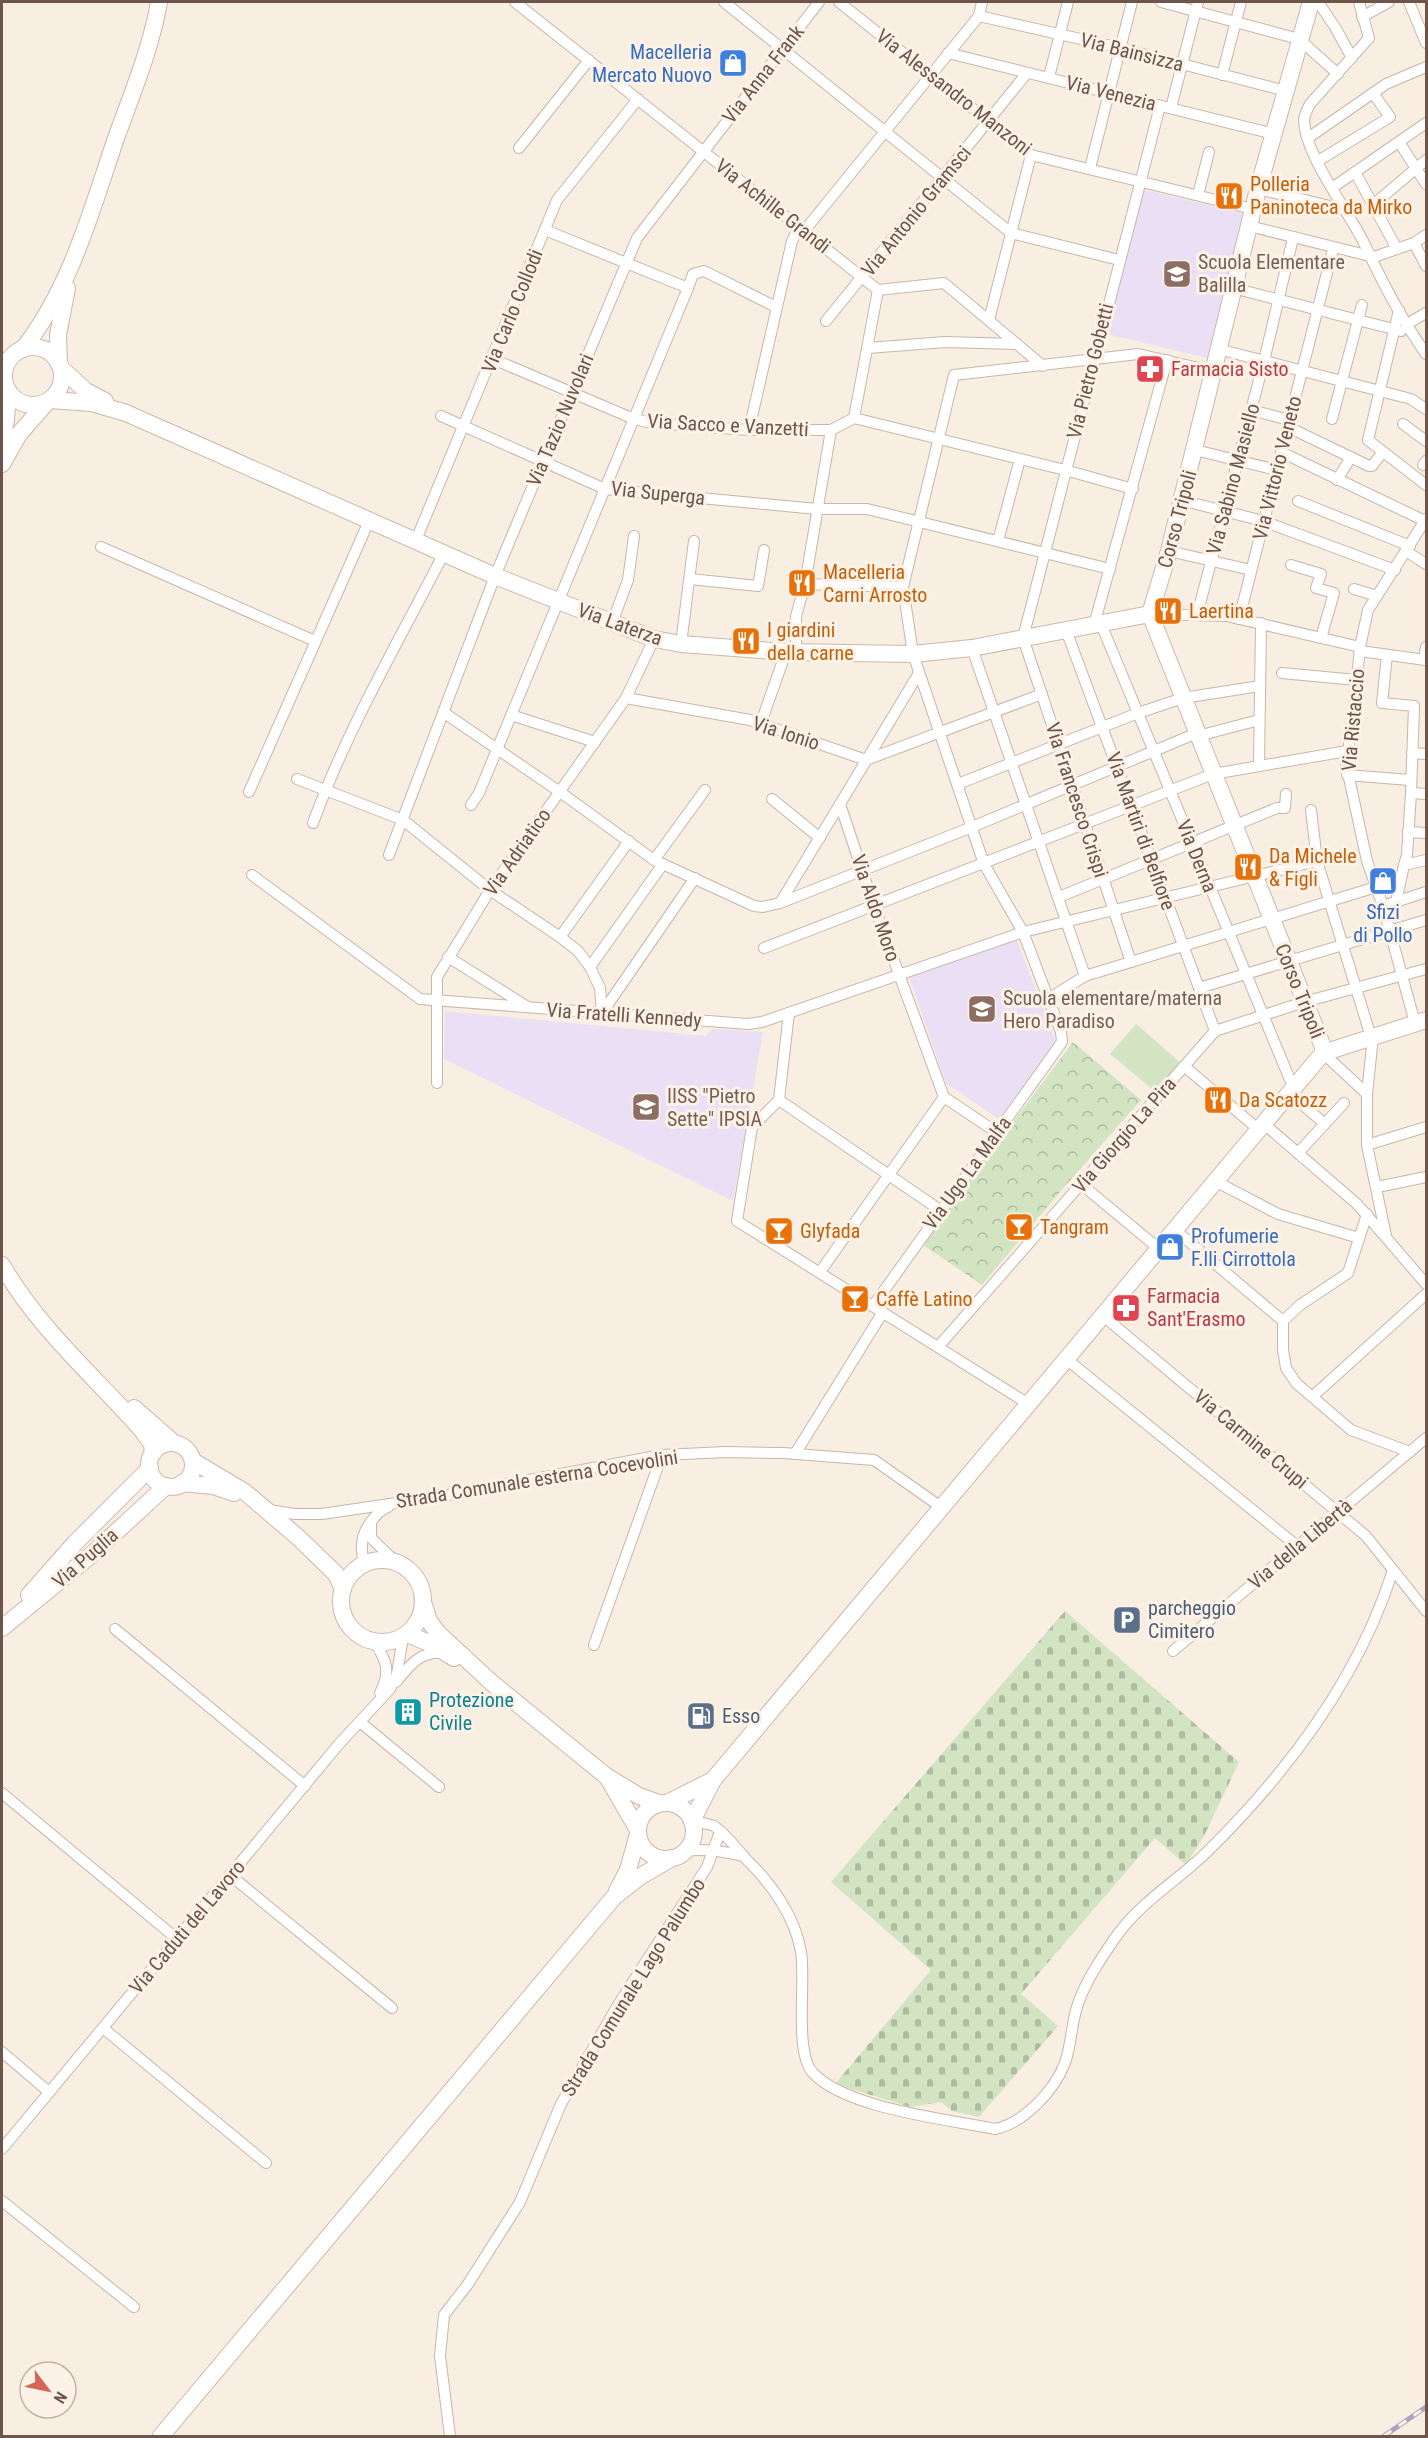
<svg xmlns="http://www.w3.org/2000/svg" width="1428" height="2438" font-family="'Roboto Condensed',sans-serif">
<style>
.education{fill:#ebdff5}
.cemetery{fill:url(#cemetery-stones)}
.park{fill:url(#park-crowns)}
.garden{fill:#d3e4c3}
.lines{fill:none;stroke-linecap:round;stroke-linejoin:round}
.street-casing{stroke:#c8b5ab;stroke-width:12}
.secondary-casing{stroke:#cdb7ab;stroke-width:18}
.street{stroke:#fff;stroke-width:10}
.secondary{stroke:#fff;stroke-width:16}
.rail-casing{stroke:#b0a3c0;stroke-width:5}
.rail{stroke:#fcf2e7;stroke-width:3;stroke-dasharray:9;stroke-linecap:butt}
.labels{text-anchor:middle;dominant-baseline:central;stroke-width:6;stroke-linejoin:round;paint-order:stroke}
.shop-label{font-size:20px;fill:#366cbe;stroke:#fcf2e7;text-anchor:end}
.street-label{font-size:20px;fill:#6d554c;stroke:#fcf2e7}
.food-label{font-size:20px;fill:#c56008;stroke:#fcf2e7;text-anchor:start}
.education-label{font-size:20px;fill:#785e54;stroke:#fcf2e7;text-anchor:start}
.health-label{font-size:20px;fill:#be3a42;stroke:#fcf2e7;text-anchor:start}
.service-label{font-size:20px;fill:#4e5e75;stroke:#fcf2e7;text-anchor:start}
.culture-label{font-size:20px;fill:#0d838f;stroke:#fcf2e7;text-anchor:start}
</style>
<defs>
<pattern id="cemetery-stones" width="16" height="16" patternUnits="userSpaceOnUse" patternTransform="scale(1.5)"><rect width="16" height="16" fill="#d3e4c3"/><path d="M2 7V4a2 2 0 0 1 4 0v3zM10 15v-3a2 2 0 0 1 4 0v3z" fill="#afbca1"/></pattern>
<pattern id="park-crowns" width="20" height="18" patternUnits="userSpaceOnUse" patternTransform="scale(1.5)"><rect width="20" height="18" fill="#d3e4c3"/><path d="M2 6a3 3 0 1 1 6 0M12 15a3 3 0 1 1 6 0" fill="none" stroke="#afbca1"/></pattern>
</defs>
<rect width="100%" height="100%" fill="#f9eee2"/>
<!-- education -->
<g class="education">
<polygon points="1144,190 1247,214 1211,359 1107,334"/>
<polygon points="1016,938 1056,1042 1000,1120 946,1083 909,977"/>
<polygon points="445,1011 705,1036 712,1029 763,1032 733,1201 444,1059"/>
</g>
<!-- cemetery -->
<polygon class="cemetery" points="1065,1611 1239,1762 1205,1834 1186,1865 1155,1838 1021,1994 1058,2026 979,2117 952,2111 941,2102 910,2107 835,2084 931,1970 831,1882"/>
<!-- park -->
<polygon class="park" points="1073,1042 1141,1100 1060,1192 982,1285 922,1244"/>
<!-- garden -->
<polygon class="garden" points="1136,1024 1181,1063 1156,1092 1110,1054"/>
<g class="lines">
<!-- street casing -->
<g class="street-casing">
<g id="street">
<polyline points="515,2 878,290 944,283 1043,366"/>
<polyline points="724,2 1011,233 1119,260"/>
<polyline points="839,2 1031,155 1253,209"/>
<polyline points="1161,2 1299,39 1338,74"/>
<polyline points="1318,2 1335,27 1352,58"/>
<path d="M1359 2 1369 38 1310 104C1307 110 1304 115 1304 121 1306 158 1349 211 1365 245 1382 282 1402 320 1426 354"/>
<polyline points="1409,2 1426,43"/>
<polyline points="979,16 1120,48 1286,91"/>
<polyline points="1362,17 1389,2"/>
<polyline points="948,53 1274,134"/>
<polyline points="1222,75 1241,2"/>
<polyline points="1049,77 1068,2"/>
<polyline points="1171,108 1198,2"/>
<polyline points="1308,138 1386,84 1426,67"/>
<polyline points="1399,142 1426,184"/>
<polyline points="519,148 589,60"/>
<polyline points="1318,161 1390,117 1373,93"/>
<polyline points="1090,168 1132,2"/>
<polyline points="1355,172 1397,249"/>
<polyline points="1332,188 1426,123"/>
<polyline points="1258,189 1343,209"/>
<polyline points="1198,195 1209,152"/>
<polyline points="1374,204 1426,160"/>
<polyline points="1249,226 1374,257 1414,243 1426,235"/>
<polyline points="545,230 688,288 693,274 704,271 776,307"/>
<polyline points="804,231 979,16 982,2"/>
<polyline points="1414,243 1426,266"/>
<polyline points="1233,288 1401,331"/>
<polyline points="1399,310 1368,440 1426,485"/>
<polyline points="989,320 1031,155"/>
<polyline points="826,321 1027,73"/>
<polyline points="1407,324 1426,313"/>
<polyline points="868,348 945,342 1017,344"/>
<polyline points="1218,349 1411,399 1426,409"/>
<polyline points="493,359 634,419 652,423 749,430 831,430"/>
<polyline points="1251,410 1289,420"/>
<polyline points="441,416 605,489 817,509 867,509 1110,569"/>
<polyline points="854,418 1065,470 1133,489"/>
<polyline points="1332,419 1362,305"/>
<polyline points="1403,424 1426,441"/>
<polyline points="1288,427 1369,466 1372,466 1383,452"/>
<polyline points="749,430 792,241 799,227"/>
<polyline points="1195,450 1277,470"/>
<polyline points="1281,452 1425,521"/>
<polyline points="1423,465 1426,461"/>
<polyline points="1337,480 1351,457"/>
<polyline points="1181,500 1263,521 1395,570"/>
<polyline points="1298,501 1410,546"/>
<polyline points="416,540 557,200 638,99"/>
<polyline points="998,541 1020,459"/>
<polyline points="101,547 315,641"/>
<polyline points="1169,551 1251,570"/>
<polyline points="1406,551 1426,564"/>
<polyline points="1291,565 1321,574 1316,588 1334,593 1321,638"/>
<polyline points="690,579 758,586 764,550"/>
<polyline points="805,584 903,587"/>
<polyline points="1354,589 1377,596"/>
<polyline points="1150,614 1227,616 1360,647"/>
<polyline points="1197,615 1264,361 1293,238"/>
<polyline points="1239,619 1333,249"/>
<polyline points="612,623 628,580 634,536"/>
<polyline points="1101,624 1293,1087"/>
<polyline points="1094,625 1167,360"/>
<polyline points="1066,630 1215,1031"/>
<polyline points="681,644 694,541"/>
<polyline points="972,648 1085,976"/>
<polyline points="1360,651 1426,660"/>
<polyline points="796,652 796,616 805,584 831,430 854,418 878,290"/>
<polyline points="1387,655 1382,703 1414,706 1411,793 1407,855 1404,865 1426,860"/>
<polyline points="1424,660 1426,647"/>
<polyline points="919,673 840,804 874,906 944,1097 996,1132"/>
<polyline points="1282,673 1356,680"/>
<polyline points="626,698 750,720 866,760 1042,694"/>
<polyline points="443,712 560,792 654,860 754,906 763,907 780,903 972,827 1197,733"/>
<polyline points="511,715 595,742"/>
<polyline points="763,717 786,652"/>
<polyline points="1198,736 1259,720"/>
<polyline points="1412,753 1426,754"/>
<polyline points="1259,766 1261,623"/>
<polyline points="1347,775 1410,780"/>
<polyline points="297,779 403,820 490,890 560,937 578,951 590,967 600,988 602,1013"/>
<polyline points="958,784 1138,713 1183,698 1260,686"/>
<polyline points="249,792 369,521"/>
<polyline points="1411,793 1426,794"/>
<polyline points="772,799 820,838"/>
<polyline points="471,805 479,793 688,288"/>
<polyline points="1311,810 1317,861 1371,1037"/>
<path d="M313 823C347 729 399 641 444 553"/>
<polyline points="1408,832 1426,833"/>
<polyline points="389,855 495,576 637,238 819,2"/>
<polyline points="654,860 705,790"/>
<polyline points="252,875 420,999 748,1024 762,1022 1023,932 1317,861"/>
<polyline points="1059,897 1277,808 1285,808 1286,794"/>
<polyline points="1396,902 1404,865"/>
<polyline points="780,903 840,804"/>
<polyline points="1383,906 1426,892"/>
<polyline points="560,937 629,841"/>
<polyline points="764,948 1213,774 1347,751"/>
<polyline points="448,957 526,1006"/>
<polyline points="1131,962 1023,638 1160,106"/>
<polyline points="590,967 663,864"/>
<polyline points="1199,988 1426,920"/>
<polyline points="1048,999 1085,976 1376,887"/>
<polyline points="602,1013 695,878"/>
<polyline points="789,1013 779,1100 752,1127 737,1221 1027,1403"/>
<polyline points="1415,1023 1383,906 1367,861 1346,764 1353,719 1360,647 1368,610 1426,519"/>
<polyline points="1215,1031 1304,1002 1426,969"/>
<polyline points="1373,1037 1367,1094 1367,1145 1386,1236"/>
<polyline points="1323,1053 1367,1094"/>
<polyline points="1184,1066 1258,1129"/>
<polyline points="437,1083 437,977 490,890 626,698 654,639"/>
<polyline points="1289,1093 1325,1124"/>
<polyline points="779,1100 940,1210"/>
<polyline points="1263,1123 1357,1204 1426,1284"/>
<polyline points="1367,1145 1426,1127"/>
<polyline points="1298,1153 1344,1103"/>
<polyline points="1215,1181 1278,1214 1359,1238"/>
<polyline points="1081,1184 1158,1248"/>
<polyline points="1377,1187 1426,1177"/>
<polyline points="1367,1214 1348,1273 1300,1305 1283,1321 1283,1350 1286,1368 1296,1383 1351,1430 1410,1452"/>
<polyline points="1174,1229 1283,1321"/>
<polyline points="820,1272 944,1097"/>
<polyline points="873,1306 1062,1042 1061,1032 1023,932 984,864 913,654 903,587 954,375 1138,354 1212,371"/>
<polyline points="1102,1315 1366,1536 1426,1611"/>
<polyline points="938,1347 1215,1031"/>
<polyline points="1065,1358 1297,1546"/>
<polyline points="1312,1397 1426,1294"/>
<polyline points="795,1454 883,1312"/>
<polyline points="269,1510 294,1514 322,1514 437,1497 662,1455 726,1452 783,1453 874,1460 941,1507"/>
<polyline points="371,1524 371,1538 397,1563"/>
<path d="M364 1564C363 1558 361 1551 362 1545 362 1530 376 1512 388 1507"/>
<polyline points="115,1629 305,1786"/>
<path d="M374 1642C387 1660 391 1672 380 1693"/>
<polyline points="594,1645 662,1455"/>
<polyline points="1173,1651 1426,1438"/>
<path d="M396 1682C410 1665 420 1651 443 1653"/>
<polyline points="360,1722 439,1787"/>
<polyline points="2,1793 177,1939"/>
<path d="M692 1821C698 1823 708 1823 714 1826 726 1834 736 1848 746 1859 771 1883 795 1916 801 1952 806 1981 794 2053 813 2073 847 2109 947 2119 995 2129 1024 2123 1054 2091 1065 2063 1072 2043 1071 2021 1079 2001 1087 1979 1102 1957 1115 1938 1140 1902 1176 1882 1207 1852 1287 1773 1359 1678 1393 1570"/>
<path d="M685 1851C706 1848 723 1852 744 1856"/>
<polyline points="230,1875 392,2008"/>
<polyline points="103,2028 266,2163"/>
<polyline points="2,2052 49,2092"/>
<polyline points="2,2149 339,1744 390,1689 397,1674 403,1637"/>
<polyline points="2,2201 134,2307"/>
<polyline points="450,2436 440,2356 444,2315 468,2284 520,2202 561,2104 618,2005 707,1867 720,1832"/>
</g>
</g>
<!-- secondary casing -->
<g class="secondary-casing">
<g id="secondary">
<polyline points="1311,2 1258,189 1169,551 1150,614 1325,1052"/>
<circle cx="33" cy="376" r="29"/>
<path d="M23 349C70 289 91 212 115 141 131 96 151 49 159 2"/>
<polyline points="59,364 58,335 67,288"/>
<polyline points="61,368 86,391 105,401"/>
<polyline points="50,400 92,403 126,413 495,576 654,639 681,644 786,652 913,654 972,648 1150,614"/>
<polyline points="2,440 6,420 8,390"/>
<polyline points="2,464 19,434 48,401"/>
<path d="M2 1265C39 1329 93 1375 141 1429L152 1444 153 1453"/>
<polyline points="134,1408 174,1443"/>
<circle cx="171" cy="1465" r="22"/>
<polyline points="193,1461 245,1492 300,1539 336,1574 343,1589"/>
<polyline points="182,1483 213,1486 234,1493"/>
<circle cx="382" cy="1601" r="41"/>
<polyline points="29,1595 75,1543 150,1468"/>
<polyline points="424,1605 429,1621 438,1633 492,1683 606,1776 639,1796 659,1803"/>
<polyline points="2,1628 90,1556 166,1486"/>
<polyline points="407,1634 429,1643 454,1658"/>
<polyline points="609,1780 638,1830"/>
<polyline points="667,1803 713,1780"/>
<circle cx="666" cy="1831" r="28"/>
<polyline points="692,1821 713,1780 1323,1053 1426,1020"/>
<polyline points="617,1891 628,1870 638,1834"/>
<polyline points="161,2436 614,1897 641,1876 672,1858"/>
</g>
</g>
<!-- street -->
<use href="#street" class="street"/>
<!-- secondary -->
<use href="#secondary" class="secondary"/>
<!-- rail casing -->
<g class="rail-casing">
<polyline id="rail" points="1384,2436 1426,2407"/>
</g>
<!-- rail -->
<use href="#rail" class="rail"/>
</g>
<!-- icons -->
<defs>
<g id="shop-square" transform="scale(1.5)"><rect x="-9" y="-9" width="18" height="18" rx="4" fill="#3f7fe0" stroke="#fcf2e7"/><path d="M-5-2.5h2.3a2.7 3.5 0 0 1 5.4 0H5L5.5 6h-11ZM-1.5-2.5h3a1.5 2.3 0 0 0-3 0Z" fill="#fff"/></g>
<g id="restaurant-square" transform="scale(1.5)"><rect x="-9" y="-9" width="18" height="18" rx="4" fill="#e8710a" stroke="#fcf2e7"/><path d="M-5-6h1v4h1v-4h1v4h1v-4h1v5L-1.5 .5V6h-2V.5L-5-1ZM5-6V6H3V1.5H1.5Q1.5-4 5-6Z" fill="#fff"/></g>
<g id="school-square" transform="scale(1.5)"><rect x="-9" y="-9" width="18" height="18" rx="4" fill="#8d6e63" stroke="#fcf2e7"/><path d="M0-5L7-2L0 1L-7-2ZM-4 1L0 2.5L4 1V4Q0 6-4 4Z" fill="#fff"/></g>
<g id="pharmacy-square" transform="scale(1.5)"><rect x="-9" y="-9" width="18" height="18" rx="4" fill="#e0444e" stroke="#fcf2e7"/><path d="M-2-6h4v4h4v4h-4v4h-4v-4h-4v-4h4Z" fill="#fff"/></g>
<g id="bar-square" transform="scale(1.5)"><rect x="-9" y="-9" width="18" height="18" rx="4" fill="#e8710a" stroke="#fcf2e7"/><path d="M-6-5H6L.8 .8V4.5H3.5V6h-7V4.5H-.8V.8Z" fill="#fff"/></g>
<g id="parking-square" transform="scale(1.5)"><rect x="-9" y="-9" width="18" height="18" rx="4" fill="#5c6f8a" stroke="#fcf2e7"/><path d="M-3.5-5.5H1a3.5 3.5 0 0 1 0 7H-1V5.5H-3.5ZM-1-3.4V-.6H.8a1.4 1.4 0 0 0 0-2.8Z" fill="#fff"/></g>
<g id="building-square" transform="scale(1.5)"><rect x="-9" y="-9" width="18" height="18" rx="4" fill="#0f9aa8" stroke="#fcf2e7"/><path d="M-4-6H4V6H1V3H-1V6H-4ZM-2.5-4.3h1.7v1.8h-1.7ZM.8-4.3h1.7v1.8H.8ZM-2.5-1h1.7V.8h-1.7ZM.8-1h1.7V.8H.8Z" fill="#fff"/></g>
<g id="fuel-square" transform="scale(1.5)"><rect x="-9" y="-9" width="18" height="18" rx="4" fill="#5c6f8a" stroke="#fcf2e7"/><path d="M-5.5-6h7V0h2V4h1.3V-2.5L3-4.5l.8-.8L6-3V5H2.5V1h-1V6h-7ZM-4.2-4.7v3.2H.2V-4.7Z" fill="#fff"/></g>
</defs>
<g fill-rule="evenodd">
<use href="#shop-square" x="733" y="63"/>
<use href="#restaurant-square" x="1229" y="196"/>
<use href="#school-square" x="1177" y="274"/>
<use href="#pharmacy-square" x="1150" y="369"/>
<use href="#restaurant-square" x="802" y="583"/>
<use href="#restaurant-square" x="1168" y="611"/>
<use href="#restaurant-square" x="746" y="641"/>
<use href="#restaurant-square" x="1248" y="867"/>
<use href="#shop-square" x="1383" y="881"/>
<use href="#school-square" x="982" y="1009"/>
<use href="#restaurant-square" x="1218" y="1100"/>
<use href="#school-square" x="646" y="1107"/>
<use href="#bar-square" x="1019" y="1227"/>
<use href="#bar-square" x="779" y="1231"/>
<use href="#shop-square" x="1170" y="1247"/>
<use href="#bar-square" x="855" y="1299"/>
<use href="#pharmacy-square" x="1126" y="1308"/>
<use href="#parking-square" x="1127" y="1620"/>
<use href="#building-square" x="408" y="1712"/>
<use href="#fuel-square" x="701" y="1716"/>
</g>
<g class="labels">
<!-- shop labels -->
<g class="shop-label">
<text x="712" y="52">Macelleria<tspan x="712" dy="23">Mercato Nuovo</tspan></text>
<text x="1383" y="912" text-anchor="middle">Sfizi<tspan x="1383" dy="23">di Pollo</tspan></text>
<text x="1191" y="1236" text-anchor="start">Profumerie<tspan x="1191" dy="23">F.lli Cirrottola</tspan></text>
</g>
<!-- street labels -->
<g class="street-label">
<text transform="translate(1132 52) rotate(14)">Via Bainsizza</text>
<text transform="translate(763 74) rotate(-52)">Via Anna Frank</text>
<text transform="translate(954 92) rotate(38)">Via Alessandro Manzoni</text>
<text transform="translate(1111 93) rotate(14)">Via Venezia</text>
<text transform="translate(773 206) rotate(38)">Via Achille Grandi</text>
<text transform="translate(916 211) rotate(-51)">Via Antonio Gramsci</text>
<text transform="translate(512 311) rotate(-68)">Via Carlo Collodi</text>
<text transform="translate(1090 371) rotate(-76)">Via Pietro Gobetti</text>
<text transform="translate(560 420) rotate(-67)">Via Tazio Nuvolari</text>
<text transform="translate(728 425) rotate(3)">Via Sacco e Vanzetti</text>
<text transform="translate(1277 468) rotate(-76)">Via Vittorio Veneto</text>
<text transform="translate(1233 479) rotate(-75)">Via Sabino Masiello</text>
<text transform="translate(658 493) rotate(6)">Via Superga</text>
<text transform="translate(1177 519) rotate(-75)">Corso Tripoli</text>
<text transform="translate(620 624) rotate(20)">Via Laterza</text>
<text transform="translate(1353 720) rotate(-85)">Via Ristaccio</text>
<text transform="translate(786 733) rotate(18)">Via Ionio</text>
<text transform="translate(1077 800) rotate(72)">Via Francesco Crispi</text>
<text transform="translate(1141 831) rotate(70)">Via Martiri di Belfiore</text>
<text transform="translate(517 852) rotate(-55)">Via Adriatico</text>
<text transform="translate(1197 856) rotate(68)">Via Derna</text>
<text transform="translate(876 908) rotate(71)">Via Aldo Moro</text>
<text transform="translate(1300 991) rotate(68)">Corso Tripoli</text>
<text transform="translate(624 1015) rotate(4)">Via Fratelli Kennedy</text>
<text transform="translate(1124 1135) rotate(-49)">Via Giorgio La Pira</text>
<text transform="translate(967 1173) rotate(-54)">Via Ugo La Malfa</text>
<text transform="translate(1251 1439) rotate(40)">Via Carmine Crupi</text>
<text transform="translate(537 1479) rotate(-9)">Strada Comunale esterna Cocevolini</text>
<text transform="translate(1300 1544) rotate(-40)">Via della Libertà</text>
<text transform="translate(85 1558) rotate(-41)">Via Puglia</text>
<text transform="translate(187 1927) rotate(-50)">Via Caduti del Lavoro</text>
<text transform="translate(633 1987) rotate(-58)">Strada Comunale Lago Palumbo</text>
</g>
<!-- food labels -->
<g class="food-label">
<text x="1250" y="184">Polleria<tspan x="1250" dy="23">Paninoteca da Mirko</tspan></text>
<text x="823" y="572">Macelleria<tspan x="823" dy="23">Carni Arrosto</tspan></text>
<text x="1189" y="611">Laertina</text>
<text x="767" y="630">I giardini<tspan x="767" dy="23">della carne</tspan></text>
<text x="1269" y="856">Da Michele<tspan x="1269" dy="23">&amp; Figli</tspan></text>
<text x="1239" y="1100">Da Scatozz</text>
<text x="1040" y="1227">Tangram</text>
<text x="800" y="1231">Glyfada</text>
<text x="876" y="1299">Caffè Latino</text>
</g>
<!-- education labels -->
<g class="education-label">
<text x="1198" y="262">Scuola Elementare<tspan x="1198" dy="23">Balilla</tspan></text>
<text x="1003" y="998">Scuola elementare/materna<tspan x="1003" dy="23">Hero Paradiso</tspan></text>
<text x="667" y="1096">IISS "Pietro<tspan x="667" dy="23">Sette" IPSIA</tspan></text>
</g>
<!-- health labels -->
<g class="health-label">
<text x="1171" y="369">Farmacia Sisto</text>
<text x="1147" y="1296">Farmacia<tspan x="1147" dy="23">Sant'Erasmo</tspan></text>
</g>
<!-- service labels -->
<g class="service-label">
<text x="1148" y="1608">parcheggio<tspan x="1148" dy="23">Cimitero</tspan></text>
<text x="722" y="1716">Esso</text>
</g>
<!-- culture labels -->
<g class="culture-label">
<text x="429" y="1700">Protezione<tspan x="429" dy="23">Civile</tspan></text>
</g>
</g>
<!-- border -->
<rect width="1428" height="2438" fill="none" stroke="#6d554c" stroke-width="6"/>
<!-- north arrow -->
<g transform="translate(48 2390) rotate(122)"><circle r="28" fill="#fcf2e7" stroke="#c3b3a9" stroke-width="1.5"/>
<path d="M0-4.5L10 22L0 15L-10 22Z" fill="#d56655"/>
<text y="-9" font-size="16" font-weight="bold" text-anchor="middle" fill="#6d554c">N</text>
</g>
</svg>
